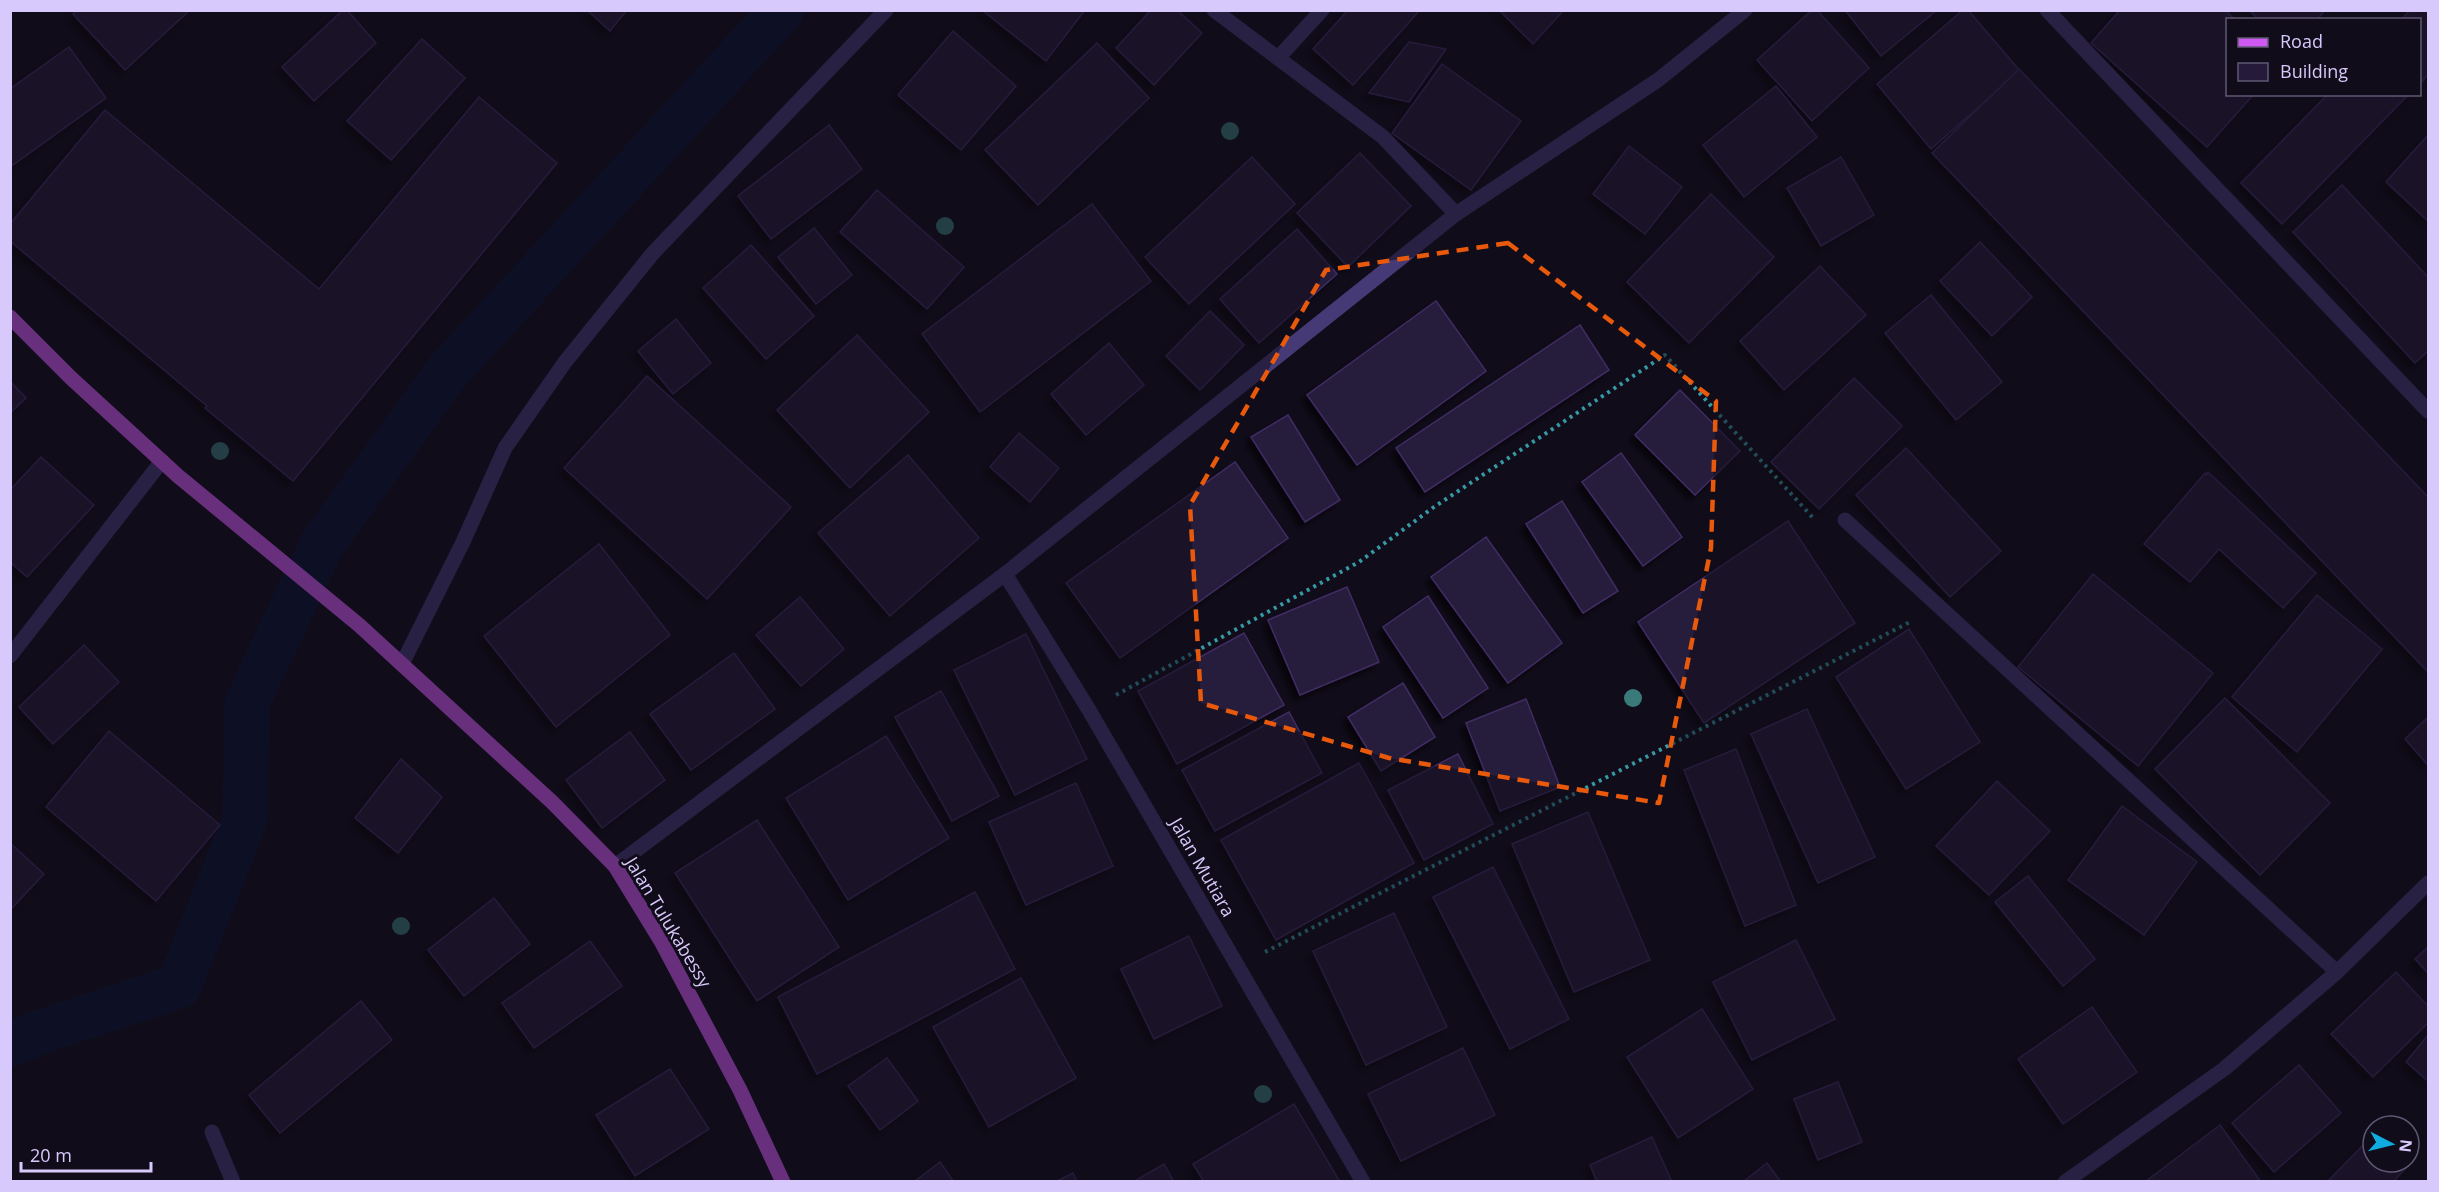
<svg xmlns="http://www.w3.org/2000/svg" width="2439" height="1192" font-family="'Open Sans',sans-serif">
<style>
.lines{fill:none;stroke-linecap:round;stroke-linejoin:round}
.canal{stroke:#0b1434;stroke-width:45}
.building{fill:#251a3a;stroke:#402d64;stroke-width:1.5;filter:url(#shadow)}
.path{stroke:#359aa4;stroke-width:4;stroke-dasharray:3 4.5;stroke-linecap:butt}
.service{stroke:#463a76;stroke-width:15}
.minor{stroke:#463a76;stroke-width:15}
.tertiary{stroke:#463a76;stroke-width:15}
.primary{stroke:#d059f3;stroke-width:15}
.tree{fill:#3a7a7a}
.marked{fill:none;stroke:#e8590c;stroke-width:4.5;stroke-dasharray:12 8;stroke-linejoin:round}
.labels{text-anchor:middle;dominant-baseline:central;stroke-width:6;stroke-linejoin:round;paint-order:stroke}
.street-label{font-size:18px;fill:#d7c9fb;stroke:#110c1a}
</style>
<defs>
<filter id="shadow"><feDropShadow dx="-5.5" dy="5.5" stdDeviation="3" flood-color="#0009"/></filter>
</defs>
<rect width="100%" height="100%" fill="#110c1a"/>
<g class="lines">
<!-- canal -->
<polyline class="canal" points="10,1045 37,1033 179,986 245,820 247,703 322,544 448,371 782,10"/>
</g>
<!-- building -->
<g class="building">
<polygon points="78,10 190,10 125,70 73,14"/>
<polygon points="343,10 347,10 376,43 314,101 282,67"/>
<polygon points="587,10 627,10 610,31"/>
<polygon points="982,10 1085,10 1046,61"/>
<polygon points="1151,10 1177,10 1202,33 1154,85 1116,48"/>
<polygon points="1348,10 1420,10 1353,85 1313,49"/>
<polygon points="1499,10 1564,10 1533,44"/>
<polygon points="1812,10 1817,10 1869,68 1812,121 1757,60"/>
<polygon points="1845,10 1937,10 1881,56"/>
<polygon points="1963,10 1968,10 2020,71 1931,149 1877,84"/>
<polygon points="2120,10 2225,10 2235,20 2228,20 2228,94 2254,94 2207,147 2091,43"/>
<polygon points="2249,10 2325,10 2317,20 2259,20"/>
<polygon points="2410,10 2428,10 2428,74 2420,84 2420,20 2401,20"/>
<polygon points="953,31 1016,86 961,150 898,95"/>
<polygon points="422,39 465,78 391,160 347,121"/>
<polygon points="1409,42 1446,49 1409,102 1369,93"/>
<polygon points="1097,43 1149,98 1038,205 985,150"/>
<polygon points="69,47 106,98 10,167 10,89"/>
<polygon points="1442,64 1521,121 1471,190 1392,133"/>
<polygon points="2019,69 2428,497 2428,672 1932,153"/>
<polygon points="1776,86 1817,137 1744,197 1703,145"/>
<polygon points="2328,94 2409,94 2282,224 2241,183"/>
<polygon points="479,97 557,163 293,481 205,408 207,406 10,241 10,224 105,110 319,289"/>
<polygon points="829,125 862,169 771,239 738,196"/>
<polygon points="2428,135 2428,221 2386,182"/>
<polygon points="1629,146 1682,187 1645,234 1593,194"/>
<polygon points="1360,153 1411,206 1348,267 1297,213"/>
<polygon points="1252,157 1295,204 1189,304 1145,257"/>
<polygon points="1841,157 1874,215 1821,246 1787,188"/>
<polygon points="2342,185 2428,277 2428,351 2415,363 2293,232"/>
<polygon points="877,190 964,267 927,309 840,232"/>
<polygon points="1711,194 1774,257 1689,343 1627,282"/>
<polygon points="1092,204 1151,281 980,412 922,334"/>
<polygon points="814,228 852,275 816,304 778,257"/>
<polygon points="1297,229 1337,274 1259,343 1220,299"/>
<polygon points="1980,242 2032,297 1992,336 1940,281"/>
<polygon points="751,245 814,316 766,359 703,288"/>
<polygon points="1820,266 1866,315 1784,390 1740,341"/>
<polygon points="1931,295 2002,382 1956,420 1885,333"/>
<polygon points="1436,301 1486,371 1357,465 1307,395"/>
<polygon points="1210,311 1244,345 1200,390 1166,356"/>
<polygon points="676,319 711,363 673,394 638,351"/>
<polygon points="1580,325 1609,370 1425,492 1396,448"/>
<polygon points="857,335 929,412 850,488 777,410"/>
<polygon points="1109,343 1144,385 1086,435 1051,394"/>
<polygon points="647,376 791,507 707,599 564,468"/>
<polygon points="1854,378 1902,426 1819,509 1771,462"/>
<polygon points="10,381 26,398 10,413"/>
<polygon points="1680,390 1740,451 1695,495 1635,435"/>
<polygon points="1288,415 1340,500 1305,522 1251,437"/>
<polygon points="1019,433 1059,468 1030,502 990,467"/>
<polygon points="1906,448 2001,551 1950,597 1856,495"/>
<polygon points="1621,453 1682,537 1643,566 1582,482"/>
<polygon points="908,455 979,538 890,616 818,533"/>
<polygon points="41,457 94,505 27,577 10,562 10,490"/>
<polygon points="1235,462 1288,538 1120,658 1066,583"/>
<polygon points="2208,472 2316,573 2283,608 2219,549 2190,582 2144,544 2205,473 2206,475"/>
<polygon points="1562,501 1618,591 1583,613 1526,524"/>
<polygon points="1788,521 1855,623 1704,723 1638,622"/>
<polygon points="1486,537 1562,643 1508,683 1431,577"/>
<polygon points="599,544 670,635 556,727 484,636"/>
<polygon points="2093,574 2213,673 2138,766 2018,667"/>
<polygon points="1347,587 1379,662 1300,695 1268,620"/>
<polygon points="2317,595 2382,649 2297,752 2232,697"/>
<polygon points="1428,596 1488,688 1443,718 1383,627"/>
<polygon points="800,597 844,649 801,686 756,635"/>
<polygon points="1909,629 1980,742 1906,789 1836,677"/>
<polygon points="1244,633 1284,705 1177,764 1138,691"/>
<polygon points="1026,634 1087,759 1015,795 954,670"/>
<polygon points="84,645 119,682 53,744 19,707"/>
<polygon points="734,653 775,709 691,770 650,714"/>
<polygon points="1403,683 1435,737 1381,771 1348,717"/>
<polygon points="941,691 999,796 952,821 895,717"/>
<polygon points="2225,698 2330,803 2260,875 2155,769"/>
<polygon points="1526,699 1560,787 1500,811 1466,723"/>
<polygon points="1807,709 1875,857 1818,883 1751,734"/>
<polygon points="1289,712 1322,773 1215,831 1182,770"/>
<polygon points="2428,717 2428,765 2405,739"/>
<polygon points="109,731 220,825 156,901 46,807"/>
<polygon points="630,732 665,780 602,828 566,780"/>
<polygon points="886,736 949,838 848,900 786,798"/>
<polygon points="1736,749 1796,905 1745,926 1684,770"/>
<polygon points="1458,754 1493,824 1424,860 1388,790"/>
<polygon points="401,759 442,797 398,853 355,818"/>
<polygon points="1359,763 1414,863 1276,940 1221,840"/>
<polygon points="1997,781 2050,831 1989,895 1936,846"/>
<polygon points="1076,783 1113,866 1026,905 989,822"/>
<polygon points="2122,806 2197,862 2144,935 2068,880"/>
<polygon points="1588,812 1650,960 1574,992 1512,844"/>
<polygon points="757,820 839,947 757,1001 675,873"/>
<polygon points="10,843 44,874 10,910"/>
<polygon points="1493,867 1569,1019 1510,1049 1433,897"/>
<polygon points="2028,876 2095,959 2063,986 1995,902"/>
<polygon points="975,892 1015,969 817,1074 778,997"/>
<polygon points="494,898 530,944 464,996 428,950"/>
<polygon points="1394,913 1447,1027 1366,1065 1313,951"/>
<polygon points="1189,936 1222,1006 1154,1039 1121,969"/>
<polygon points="1796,940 1835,1019 1752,1060 1713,982"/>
<polygon points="590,941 622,986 534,1048 502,1003"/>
<polygon points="2428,947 2428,973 2415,959"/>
<polygon points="2396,972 2428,1006 2428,1023 2373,1077 2331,1034"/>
<polygon points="1021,978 1076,1078 989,1127 933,1027"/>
<polygon points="361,1001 392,1040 280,1133 249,1095"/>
<polygon points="2092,1007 2137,1072 2063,1124 2018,1059"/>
<polygon points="1702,1009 1753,1089 1678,1138 1627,1057"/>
<polygon points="2428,1035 2428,1081 2406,1062"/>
<polygon points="1463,1048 1495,1115 1401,1161 1368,1094"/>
<polygon points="887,1058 918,1101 880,1130 848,1086"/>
<polygon points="2299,1065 2341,1113 2274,1172 2232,1123"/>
<polygon points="670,1069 709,1129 635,1176 596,1115"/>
<polygon points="1838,1082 1862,1142 1818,1160 1794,1099"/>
<polygon points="1294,1104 1340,1182 1204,1182 1193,1164"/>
<polygon points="2220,1125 2261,1182 2145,1182"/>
<polygon points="2373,1135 2373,1162 2400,1162 2406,1168 2393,1182 2327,1182"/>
<polygon points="1652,1137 1672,1182 1597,1182 1590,1165"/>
<polygon points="940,1162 954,1182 914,1182"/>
<polygon points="1767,1163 1781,1182 1743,1182"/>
<polygon points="1164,1164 1174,1182 1133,1182"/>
<polygon points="1073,1173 1077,1182 1055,1182"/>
</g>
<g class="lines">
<!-- path -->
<g class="path">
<polyline points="1116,695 1359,562 1434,507 1665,355 1814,519"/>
<polyline points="1265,952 1910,622"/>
</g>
<!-- service -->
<polyline class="service" points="2047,10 2428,411"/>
<!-- minor -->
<g class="minor">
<polyline points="1214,10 1383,137 1456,214"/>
<polyline points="1278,58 1322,10"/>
<polyline points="1845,520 2337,972"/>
<polyline points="1005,574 1089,710 1363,1182"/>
<polyline points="10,656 162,461"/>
<polyline points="615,866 1005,574 1456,214 1658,80 1745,10"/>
<polyline points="212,1132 233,1182"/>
<polyline points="2065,1182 2224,1069 2337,972 2428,883"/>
</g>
<!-- tertiary -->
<polyline class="tertiary" points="402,664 463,542 505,448 565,362 653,253 886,10"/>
<!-- primary -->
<polyline class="primary" points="10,317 71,378 178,476 359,625 552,802 615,866 661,941 740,1090 783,1182"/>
</g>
<!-- trees -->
<g class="tree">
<circle cx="1230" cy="131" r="9"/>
<circle cx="945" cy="226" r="9"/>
<circle cx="220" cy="451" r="9"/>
<circle cx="1633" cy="698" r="9"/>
<circle cx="401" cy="926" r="9"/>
<circle cx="1263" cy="1094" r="9"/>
</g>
<!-- marked area -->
<path d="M0 0H2439V1192H0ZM1508 243 1716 401 1711 548 1659 803 1389 758 1201 703 1190 505 1326 270Z" fill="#110c1a" fill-opacity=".55" fill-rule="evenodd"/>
<path class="marked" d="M1508 243 1716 401 1711 548 1659 803 1389 758 1201 703 1190 505 1326 270Z"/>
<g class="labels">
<!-- street labels -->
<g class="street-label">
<text transform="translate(1203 867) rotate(60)">Jalan Mutiara</text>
<text transform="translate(669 922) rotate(59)">Jalan Tulukabessy</text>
</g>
</g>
<!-- border -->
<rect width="2439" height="1192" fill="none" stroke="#d7c9fb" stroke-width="24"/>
<!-- legend -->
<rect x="2226" y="18" width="195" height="78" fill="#110c1a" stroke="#605874" stroke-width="1.5"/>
<rect x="2238" y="38" width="30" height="9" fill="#d059f3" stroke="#605874" stroke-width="1.5"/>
<text x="2280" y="48" font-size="18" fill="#d7c9fb">Road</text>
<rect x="2238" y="63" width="30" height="18" fill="#251a3a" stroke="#605874" stroke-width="1.5"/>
<text x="2280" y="78" font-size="18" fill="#d7c9fb">Building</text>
<!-- north arrow -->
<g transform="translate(2391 1144) rotate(97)"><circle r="28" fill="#110c1a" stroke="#605874" stroke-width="1.5"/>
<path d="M0-4.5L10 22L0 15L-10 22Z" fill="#10ace0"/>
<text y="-9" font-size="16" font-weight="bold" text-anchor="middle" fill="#d7c9fb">N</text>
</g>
<!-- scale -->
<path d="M21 1162v9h130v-9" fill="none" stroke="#d7c9fb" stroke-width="3"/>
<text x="30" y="1162" font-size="18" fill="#d7c9fb" stroke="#110c1a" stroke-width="4.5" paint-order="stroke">20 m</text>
</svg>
